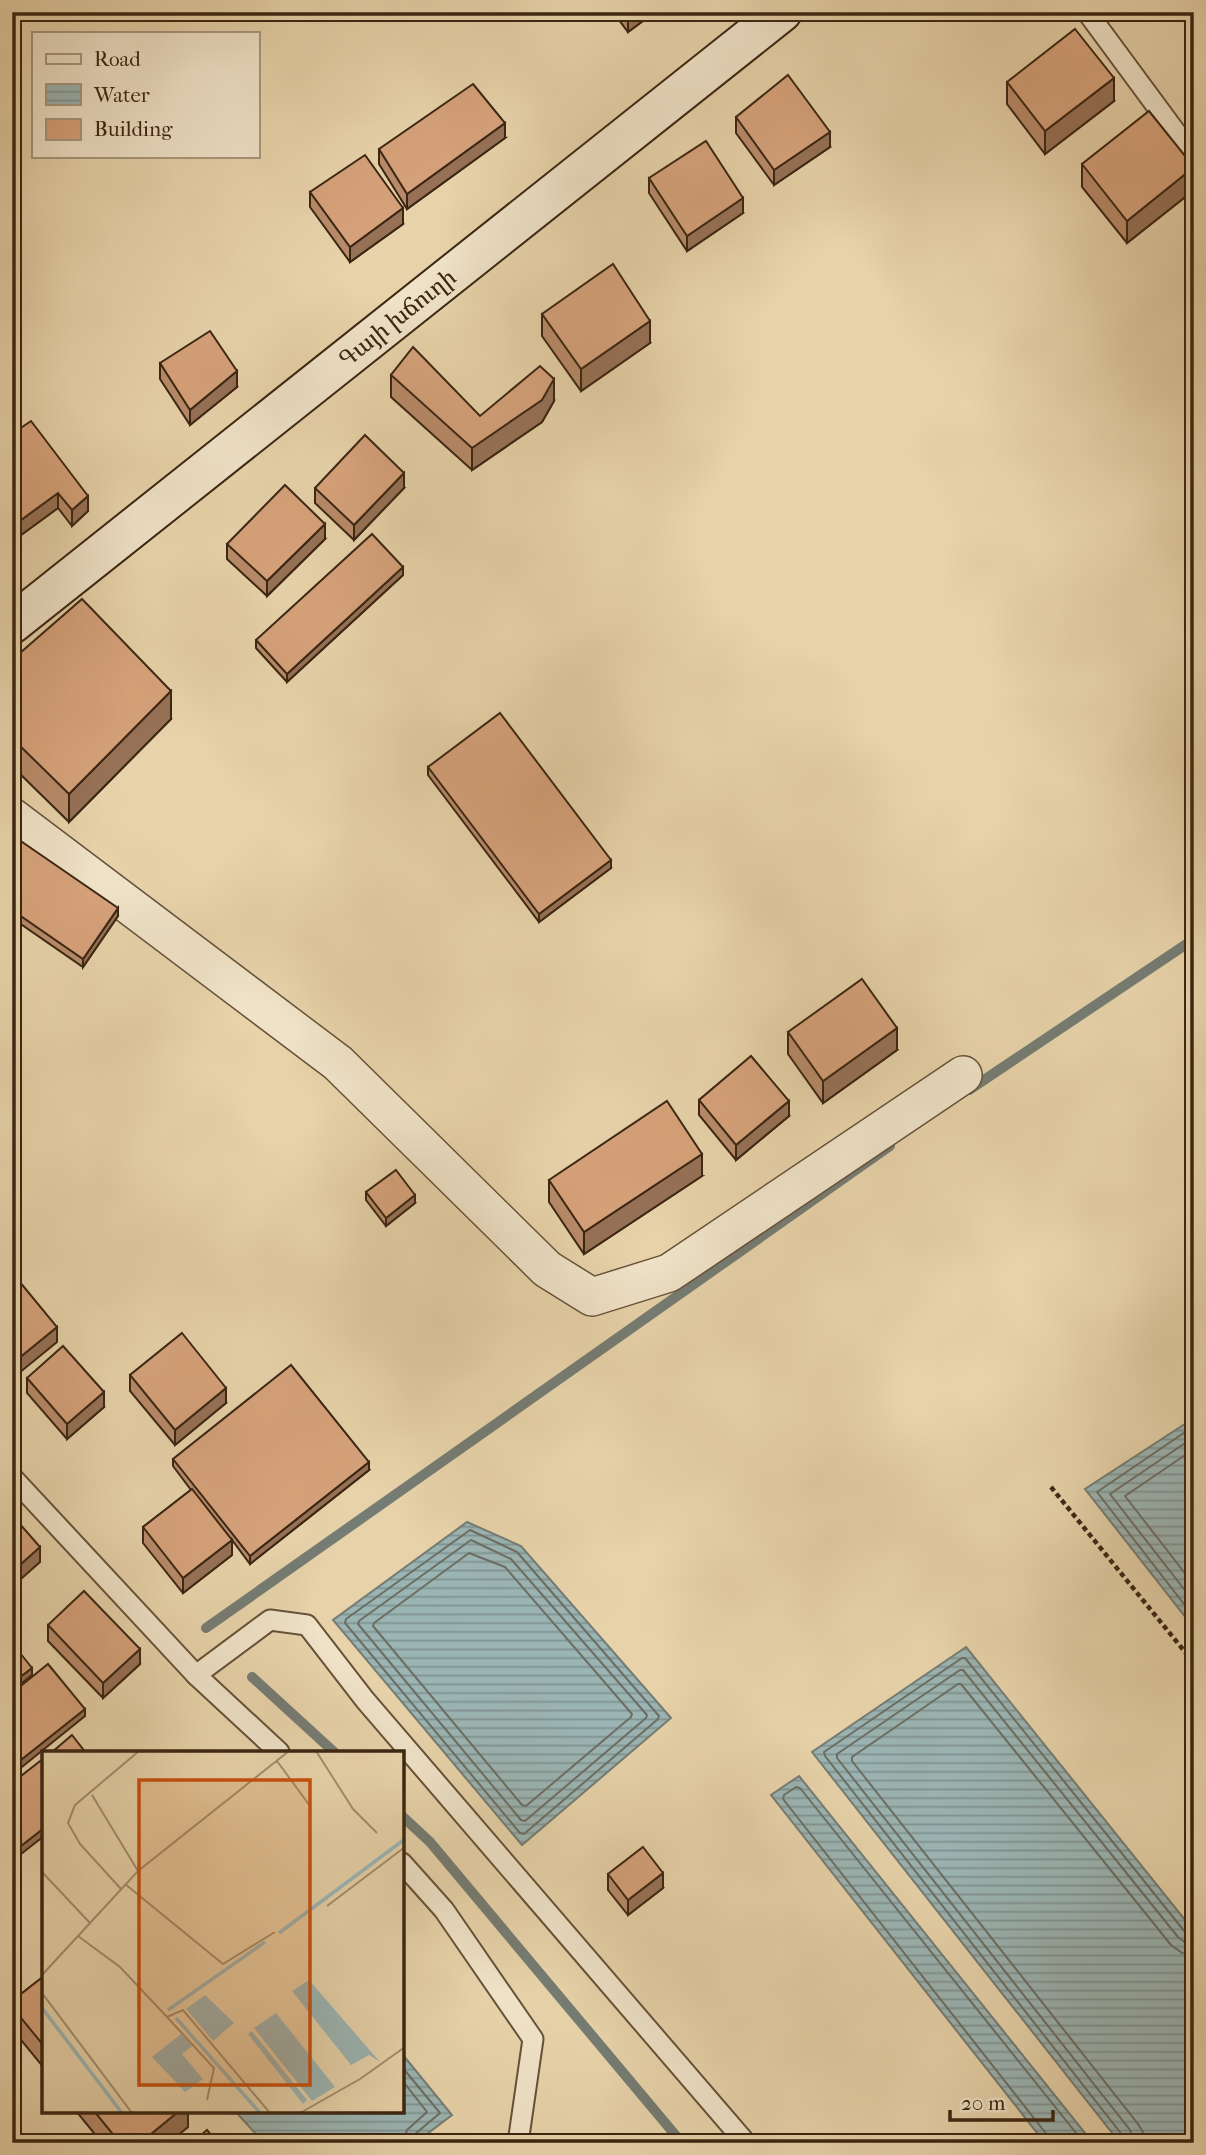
<svg xmlns="http://www.w3.org/2000/svg" width="1206" height="2155" font-family="'IM FELL French Canon','Noto Serif Armenian',serif">
<style>
.water{fill:url(#water-rules);stroke:#757c73;stroke-width:2}
.lines{fill:none;stroke-linecap:round;stroke-linejoin:round}
.shore{stroke:#6b6e63;stroke-width:2}
.stream{stroke:#757c73;stroke-width:10}
.lane-casing{stroke:#665138;stroke-width:23}
.street-casing{stroke:#665138;stroke-width:40}
.secondary-casing{stroke:#3b2612;stroke-width:42}
.path{stroke:#3b2612;stroke-width:4.5;stroke-dasharray:5 3.5;stroke-linecap:butt}
.lane{stroke:#efe2c7;stroke-width:19}
.street{stroke:#efe2c7;stroke-width:37}
.secondary{stroke:#efe2c7;stroke-width:38}
.wall{fill:#b88b6a;stroke:#3b2612;stroke-width:2}
.shaded-wall{fill:#967156;stroke:#3b2612;stroke-width:2}
.building{fill:#d6a27b;stroke:#3b2612;stroke-width:2}
.labels{text-anchor:middle;dominant-baseline:central;stroke-width:5;stroke-linejoin:round;paint-order:stroke}
.street-label{font-size:23px;fill:#3b2612;stroke:#efe2c7}
.inset-river{fill:none;stroke:#9bb5b4;stroke-width:3.5}
.inset-road{fill:none;stroke:#a28d6d;stroke-width:2}
.view{fill:#c54f0d;fill-opacity:0.15;stroke:#c54f0d;stroke-width:3.5}
.inset-edge{fill:none;stroke:#3b2612;stroke-width:3.5}
</style>
<defs>
<pattern id="water-rules" width="6" height="5" patternUnits="userSpaceOnUse" patternTransform="scale(1.75)"><rect width="6" height="5" fill="#9bb5b4"/><path d="M0 2.5h6" fill="none" stroke="#809391"/></pattern>
</defs>
<rect width="100%" height="100%" fill="#e7d2a9"/>
<filter id="stains"><feTurbulence type="fractalNoise" baseFrequency=".00286" numOctaves="4"/><feColorMatrix values="0 0 0 0 .2 0 0 0 0 .09 0 0 0 0 .02 0 0 0 .5 -.17"/></filter>
<radialGradient id="worn" r=".72"><stop offset=".6" stop-color="#630" stop-opacity="0"/><stop offset="1" stop-color="#630" stop-opacity=".3"/></radialGradient>
<!-- water -->
<g class="water">
<polygon points="1194,1418 1194,1628 1085,1489"/>
<polygon points="467,1522 521,1546 671,1718 522,1845 333,1620"/>
<polygon points="966,1647 1194,1931 1194,2143 1120,2143 812,1752"/>
<polygon points="799,1776 1093,2143 1045,2143 771,1795"/>
<polygon points="403,2055 452,2115 415,2143 264,2143 235,2111 402,2111"/>
</g>
<g class="lines">
<!-- shore -->
<g class="shore">
<polyline points="1194,1426 1097,1492 1194,1617"/>
<polyline points="1194,1437 1110,1494 1194,1602"/>
<polyline points="1194,1449 1125,1496 1194,1585"/>
<polygon points="470,1530 517,1552 659,1716 658,1719 524,1834 520,1833 345,1623 346,1619"/>
<polygon points="471,1540 511,1559 647,1715 646,1718 525,1821 521,1820 358,1624 359,1621"/>
<polygon points="469,1553 505,1567 632,1714 631,1717 526,1806 522,1805 373,1626 374,1623"/>
<polyline points="402,2067 440,2113 414,2135 412,2143"/>
<polyline points="402,2080 427,2112 407,2130 403,2143"/>
<polyline points="1050,2143 1048,2136 783,1799 784,1795 796,1787 800,1788 1084,2143"/>
<polyline points="1125,2143 1123,2136 825,1756 824,1752 962,1658 965,1658 1185,1932 1194,1935"/>
<polyline points="1134,2143 1130,2130 837,1758 837,1754 960,1670 963,1670 1178,1937 1186,1943 1194,1944"/>
<polyline points="1144,2143 1143,2132 1138,2124 852,1761 852,1757 958,1684 961,1684 1171,1945 1182,1953 1194,1954"/>
</g>
<!-- stream -->
<g class="stream">
<polyline points="969,1090 1194,939"/>
<polyline points="206,1628 890,1146"/>
<polyline points="252,1677 334,1752"/>
<polyline points="402,1816 430,1842 682,2143"/>
</g>
<!-- lane casing -->
<g class="lane-casing">
<g id="lane">
<polyline points="1087,12 1194,157"/>
<polyline points="12,1477 196,1675 270,1620 307,1625 365,1700 746,2143"/>
<polyline points="196,1675 279,1752"/>
<polyline points="402,1863 444,1910 533,2039 518,2143"/>
</g>
</g>
<!-- street casing -->
<g class="street-casing">
<polyline id="street" points="12,817 338,1063 547,1269 592,1297 669,1273 963,1075"/>
</g>
<!-- secondary casing -->
<g class="secondary-casing">
<g id="secondary">
<path id="s1" d="M12 624 782 12"/>
</g>
</g>
<!-- path -->
<polyline class="path" points="1051,1487 1194,1663"/>
<!-- lane -->
<use href="#lane" class="lane"/>
<!-- street -->
<use href="#street" class="street"/>
<!-- secondary -->
<use href="#secondary" class="secondary"/>
</g>
<!-- wall -->
<g class="wall">
<polygon points="613,12 655,12 628,32"/>
<polygon points="1007,82 1114,101 1045,154 1007,104"/>
<polygon points="736,117 830,147 774,185 736,133"/>
<polygon points="505,138 407,209 379,164 379,149"/>
<polygon points="1082,164 1194,190 1127,243 1082,187"/>
<polygon points="649,178 743,213 687,251 649,193"/>
<polygon points="310,192 403,224 350,262 310,207"/>
<polygon points="542,314 650,343 581,391 542,336"/>
<polygon points="160,363 237,387 190,425 160,379"/>
<polygon points="391,375 480,416 554,401 542,422 472,470 391,397"/>
<polygon points="12,434 88,511 72,526 58,508 21,535 12,522"/>
<polygon points="315,488 404,488 354,540 315,503"/>
<polygon points="325,539 267,596 227,559 227,544"/>
<polygon points="403,575 287,682 256,648 256,640"/>
<polygon points="12,660 171,719 69,822 12,766"/>
<polygon points="428,767 611,868 539,922 428,775"/>
<polygon points="12,835 118,916 83,967 12,918"/>
<polygon points="788,1032 897,1050 823,1103 788,1054"/>
<polygon points="699,1100 789,1116 736,1160 699,1115"/>
<polygon points="702,1176 584,1254 549,1202 549,1180"/>
<polygon points="366,1192 415,1203 386,1226 366,1200"/>
<polygon points="130,1375 226,1403 175,1445 130,1391"/>
<polygon points="27,1378 104,1407 67,1439 27,1393"/>
<polygon points="173,1459 369,1470 250,1564 232,1540 232,1555 183,1593 143,1543 143,1527 191,1490 173,1466"/>
<polygon points="48,1625 140,1664 103,1698 48,1641"/>
<polygon points="608,1874 663,1888 628,1915 608,1890"/>
<polygon points="44,1976 44,2068 12,2029 12,2001"/>
<polygon points="76,2111 188,2111 188,2127 168,2143 102,2143"/>
</g>
<!-- shaded-wall -->
<g class="shaded-wall">
<polygon points="634,12 655,12 628,32 628,16"/>
<polygon points="1114,78 1114,101 1045,154 1045,131"/>
<polygon points="505,123 505,138 407,209 407,194"/>
<polygon points="830,132 830,147 774,185 774,170"/>
<polygon points="1194,167 1194,190 1127,243 1127,221"/>
<polygon points="743,198 743,213 687,251 687,236"/>
<polygon points="403,208 403,224 350,262 350,247"/>
<polygon points="650,321 650,343 581,391 581,369"/>
<polygon points="237,371 237,387 190,425 190,410"/>
<polygon points="554,379 554,401 542,422 472,470 472,448"/>
<polygon points="404,473 404,488 354,540 354,525"/>
<polygon points="58,493 58,508 21,535 21,520"/>
<polygon points="88,496 88,511 72,526 72,510"/>
<polygon points="325,524 325,539 267,596 267,581"/>
<polygon points="403,567 403,575 287,682 287,674"/>
<polygon points="171,691 171,719 69,822 69,794"/>
<polygon points="611,860 611,868 539,922 539,914"/>
<polygon points="118,908 118,916 83,967 83,959"/>
<polygon points="897,1028 897,1050 823,1103 823,1081"/>
<polygon points="789,1101 789,1116 736,1160 736,1145"/>
<polygon points="702,1154 702,1176 584,1254 584,1232"/>
<polygon points="415,1195 415,1203 386,1226 386,1218"/>
<polygon points="57,1327 57,1342 13,1378 13,1363"/>
<polygon points="226,1388 226,1403 175,1445 175,1430"/>
<polygon points="104,1392 104,1407 67,1439 67,1424"/>
<polygon points="369,1462 369,1470 250,1564 250,1556"/>
<polygon points="232,1540 232,1555 183,1593 183,1578"/>
<polygon points="40,1547 40,1562 12,1587 12,1572"/>
<polygon points="140,1649 140,1664 103,1698 103,1683"/>
<polygon points="32,1668 32,1675 12,1691 12,1683"/>
<polygon points="85,1709 85,1716 12,1775 12,1767"/>
<polygon points="44,1828 44,1836 12,1861 12,1853"/>
<polygon points="663,1873 663,1888 628,1915 628,1900"/>
<polygon points="179,2111 188,2111 188,2127 168,2143 140,2143"/>
</g>
<!-- building -->
<g class="building">
<polygon points="625,12 634,12 628,16"/>
<polygon points="1075,29 1114,78 1045,131 1007,82"/>
<polygon points="788,75 830,132 774,170 736,117"/>
<polygon points="473,84 505,123 407,194 379,149"/>
<polygon points="1149,111 1194,167 1127,221 1082,164"/>
<polygon points="706,141 743,198 687,236 649,178"/>
<polygon points="365,155 403,208 350,247 310,192"/>
<polygon points="613,264 650,321 581,369 542,314"/>
<polygon points="210,331 237,371 190,410 160,363"/>
<polygon points="413,347 480,416 540,366 554,379 542,400 472,448 391,375"/>
<polygon points="31,421 88,496 72,510 58,493 21,520 12,507 12,434"/>
<polygon points="365,435 404,473 354,525 315,488"/>
<polygon points="285,485 325,524 267,581 227,544"/>
<polygon points="372,534 403,567 287,674 256,640"/>
<polygon points="82,599 171,691 69,794 12,738 12,660"/>
<polygon points="500,713 611,860 539,914 428,767"/>
<polygon points="12,835 118,908 83,959 12,910"/>
<polygon points="862,979 897,1028 823,1081 788,1032"/>
<polygon points="751,1056 789,1101 736,1145 699,1100"/>
<polygon points="667,1101 702,1154 584,1232 549,1180"/>
<polygon points="396,1170 415,1195 386,1218 366,1192"/>
<polygon points="19,1281 57,1327 13,1363 12,1286"/>
<polygon points="182,1333 226,1388 175,1430 130,1375"/>
<polygon points="63,1346 104,1392 67,1424 27,1378"/>
<polygon points="291,1365 369,1462 250,1556 173,1459"/>
<polygon points="192,1489 232,1540 183,1578 143,1527"/>
<polygon points="12,1515 40,1547 12,1572"/>
<polygon points="84,1591 140,1649 103,1683 48,1625"/>
<polygon points="12,1643 32,1668 12,1683"/>
<polygon points="48,1664 85,1709 12,1767 12,1693"/>
<polygon points="72,1735 86,1753 51,1753"/>
<polygon points="44,1758 44,1828 12,1853 12,1783"/>
<polygon points="643,1847 663,1873 628,1900 608,1874"/>
<polygon points="44,1976 44,2046 12,2007 12,2001"/>
<polygon points="94,2111 179,2111 140,2143 120,2143"/>
<polygon points="207,2130 218,2143 192,2143"/>
</g>
<g class="labels">
<!-- street labels -->
<g class="street-label">
<text stroke="none"><textPath href="#s1" startOffset="492">Գայի խճուղի</textPath></text>
</g>
</g>
<!-- overview -->
<g transform="translate(42 1751)">
<rect width="362" height="362" fill="#e7d2a9"/>
<path d="M267 229 338 311 327 304 309 314 250 240ZM163 244 192 272 171 290 144 258ZM234 262 293 336 270 350 212 277ZM210 280 265 349 261 353 206 283ZM139 283 150 295 140 303 161 328 143 341 110 306Z" fill="#9bb5b4"/>
<path class="inset-river" d="M237 182 363 88M0 257 80 362M126 259 223 191M134 267 218 362"/>
<path class="inset-road" d="M274 0 311 58 335 82M235 10 268 55M50 44 96 120M0 121 48 172M83 133 181 213 233 181M79 138 38 93 26 72 33 54 97 0M285 155 363 96M36 185 78 216 125 266 141 259 228 362M0 224 96 120 247 0M0 242 90 362M125 266 172 317 165 349M258 362 318 328 363 296"/>
<path class="view" d="M97 29H268V334H97Z"/>
<rect width="362" height="362" class="inset-edge"/>
</g>
<!-- margin -->
<rect width="1206" height="2155" fill="none" stroke="#e7d2a9" stroke-width="42"/>
<rect x="14" y="14" width="1178" height="2127" fill="none" stroke="#3b2612" stroke-width="3.5"/>
<rect x="21" y="21" width="1164" height="2113" fill="none" stroke="#3b2612" stroke-width="2"/>
<!-- legend -->
<rect x="32" y="32" width="228" height="126" fill="#efe2c7" stroke="#a7977f" stroke-width="2"/>
<rect x="46" y="54" width="35" height="10" fill="#efe2c7" stroke="#a7977f" stroke-width="2"/>
<text x="94" y="66" font-size="21" fill="#3b2612">Road</text>
<rect x="46" y="84" width="35" height="21" fill="url(#water-rules)" stroke="#a7977f" stroke-width="2"/>
<text x="94" y="102" font-size="21" fill="#3b2612">Water</text>
<rect x="46" y="119" width="35" height="21" fill="#d6a27b" stroke="#a7977f" stroke-width="2"/>
<text x="94" y="136" font-size="21" fill="#3b2612">Building</text>
<!-- scale -->
<path d="M950 2110v10h103v-10" fill="none" stroke="#3b2612" stroke-width="3.5"/>
<text x="961" y="2110" font-size="21" fill="#3b2612" stroke="#efe2c7" stroke-width="5" paint-order="stroke">20 m</text>
<rect width="100%" height="100%" filter="url(#stains)"/>
<rect width="100%" height="100%" fill="url(#worn)"/>
</svg>
